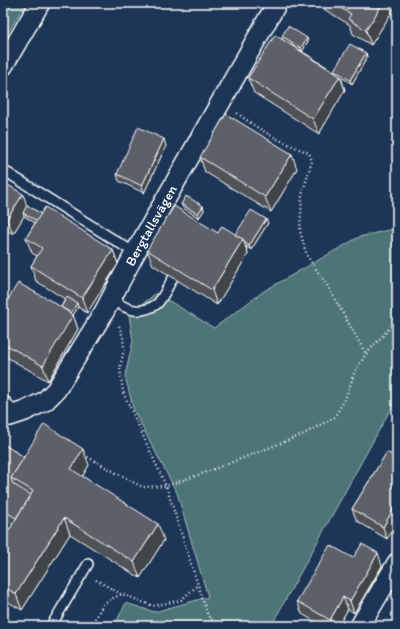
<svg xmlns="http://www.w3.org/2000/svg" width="400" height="629" font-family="Itim,sans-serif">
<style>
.green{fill:#4d7477;stroke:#a6babb}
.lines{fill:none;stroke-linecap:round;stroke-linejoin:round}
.service-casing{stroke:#fff;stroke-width:12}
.minor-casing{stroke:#fff;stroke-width:22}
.path{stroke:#fff;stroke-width:2.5;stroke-dasharray:1 3;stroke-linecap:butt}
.service{stroke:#1d3557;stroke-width:9}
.minor{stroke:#1d3557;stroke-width:19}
.wall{fill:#505359;stroke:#fff}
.shaded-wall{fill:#414448;stroke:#fff}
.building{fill:#5d6167;stroke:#fff}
.labels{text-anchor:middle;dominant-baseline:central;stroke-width:3;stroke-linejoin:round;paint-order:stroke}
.street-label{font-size:14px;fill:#fff;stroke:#1d3557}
</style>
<rect width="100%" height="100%" fill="#1d3557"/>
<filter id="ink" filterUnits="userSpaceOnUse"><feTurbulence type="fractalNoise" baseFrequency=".025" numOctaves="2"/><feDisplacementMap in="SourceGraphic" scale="8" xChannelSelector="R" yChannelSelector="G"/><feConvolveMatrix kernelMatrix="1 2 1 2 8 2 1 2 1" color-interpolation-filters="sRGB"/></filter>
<g filter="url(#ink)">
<!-- green -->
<g class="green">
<polygon points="3,3 26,3 3,41"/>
<polygon points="397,228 397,391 394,403 271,626 114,626 126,603 154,612 208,597 177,493 134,411 125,376 133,341 129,315 156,293 214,328 264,291 359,237"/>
</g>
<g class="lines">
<!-- service casing -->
<g class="service-casing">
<g id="service">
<polyline points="3,170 135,253"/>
<path d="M111 299C126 309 139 316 157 304 162 300 169 284 173 278"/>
<polyline points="51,626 88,564"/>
</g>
</g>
<!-- minor casing -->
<g class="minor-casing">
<g id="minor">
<polyline points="3,66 40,3"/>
<path id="s1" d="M3 406 10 416 25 411 45 401 56 390 104 312 135 253 277 3"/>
<polyline points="360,626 397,563"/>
</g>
</g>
<!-- path -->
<g class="path">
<path d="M237 113C262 132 281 142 309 153L312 161 302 195 300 231 307 256 327 285 366 354"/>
<polyline points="119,326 123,337 124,349 120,368 123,392 166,486 208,616 219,626"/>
<polyline points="84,455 142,487 166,486 204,473 302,435 335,417 346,397 355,371 366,354 397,320"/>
<polyline points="96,580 121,594"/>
<polyline points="91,626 103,605 113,598 122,594 153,606 181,600 197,586"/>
</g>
<!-- service -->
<use href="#service" class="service"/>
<!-- minor -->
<use href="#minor" class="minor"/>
</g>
<!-- wall -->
<g class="wall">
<polygon points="314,3 397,3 397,4 371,45 353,34 350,25"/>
<polygon points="282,36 308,41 302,52 287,42 335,72 334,70 366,53 367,57 352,84 341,77 345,90 319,134 254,93 248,78 283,40"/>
<polygon points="166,146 144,193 119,181 117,174"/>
<polygon points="200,157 297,169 271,212 205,172"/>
<polygon points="3,182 27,205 41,214 113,250 118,264 87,313 78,307 73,315 78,329 48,381 3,355 3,299 7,301 61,307 65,299 36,281 31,266 37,256 32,253 26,238 35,223 24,216 13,234 3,228"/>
<polygon points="181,204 203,206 204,210 199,218 183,208"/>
<polygon points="268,223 251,250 246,246 248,254 217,305 153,265 147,250 218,233 235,235"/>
<polygon points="3,444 24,457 89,465 82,477 164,540 140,578 70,534 22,610 3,599 3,540 13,524 3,518"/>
<polygon points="387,452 387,539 357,521 352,509"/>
<polygon points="353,558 382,566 354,613 348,609 338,626 323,626 302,614 297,601"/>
</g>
<!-- shaded-wall -->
<g class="shaded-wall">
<polygon points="383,3 397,3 397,4 371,45 366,30"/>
<polygon points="307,38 308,41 302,52 301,48"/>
<polygon points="366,53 367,57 352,84 350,80"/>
<polygon points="340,76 345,90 319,134 313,119"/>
<polygon points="164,139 166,146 144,193 142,186"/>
<polygon points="292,154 297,169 271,212 265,197"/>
<polygon points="23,194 28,209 23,213 24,216 13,234 7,219"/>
<polygon points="203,206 204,210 199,218 198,214"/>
<polygon points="266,219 268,223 251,250 249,246"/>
<polygon points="243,239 248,254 217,305 212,290"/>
<polygon points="113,250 118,264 87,313 82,298"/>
<polygon points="77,303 78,307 73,315 78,329 48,381 43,366 67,319"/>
<polygon points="83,449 89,465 77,486 71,469"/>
<polygon points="397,503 397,523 387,539 383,527"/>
<polygon points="64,518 70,534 22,610 16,594"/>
<polygon points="158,524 164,540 140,578 134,562"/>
<polygon points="378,553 382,566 354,613 350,601"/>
<polygon points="343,597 348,609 338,626 332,626 330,620"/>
</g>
<!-- building -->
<g class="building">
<polygon points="332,3 383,3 366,30 348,19 351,14"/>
<polygon points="288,26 307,38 301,48 282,36"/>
<polygon points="275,35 340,76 313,119 248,78"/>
<polygon points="350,44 366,53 350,80 334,70"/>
<polygon points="226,114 292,154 265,197 200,157"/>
<polygon points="138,127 164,139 142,186 117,174"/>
<polygon points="3,182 23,194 7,219 3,216"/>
<polygon points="186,196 203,206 198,214 181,204"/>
<polygon points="27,205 41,214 37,221 23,213"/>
<polygon points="174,206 218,233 222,226 243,239 212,290 147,250"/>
<polygon points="45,207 113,250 82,298 31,266 42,248 26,238"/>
<polygon points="251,210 266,219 249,246 244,242 243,239 235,235"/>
<polygon points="18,283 53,302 73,315 43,366 3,343 3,299 7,301"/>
<polygon points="67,297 77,303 71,313 61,307"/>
<polygon points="44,424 83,449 71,469 158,524 134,562 64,518 16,594 3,586 3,540 33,491 11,478"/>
<polygon points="3,444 24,457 11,478 13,484 31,495 16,518 3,510"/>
<polygon points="387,452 397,458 397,503 383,527 352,509"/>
<polygon points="362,544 378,553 350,601 343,597 330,620 297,601 330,545 353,558"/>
</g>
</g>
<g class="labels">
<!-- street labels -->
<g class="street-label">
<text stroke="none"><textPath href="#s1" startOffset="256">Bergtallsvägen</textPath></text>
</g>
</g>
<!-- margin -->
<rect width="400" height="629" fill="none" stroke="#1d3557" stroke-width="16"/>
<rect x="8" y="8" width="384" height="613" fill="none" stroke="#fff" stroke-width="1.5" filter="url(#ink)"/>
</svg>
